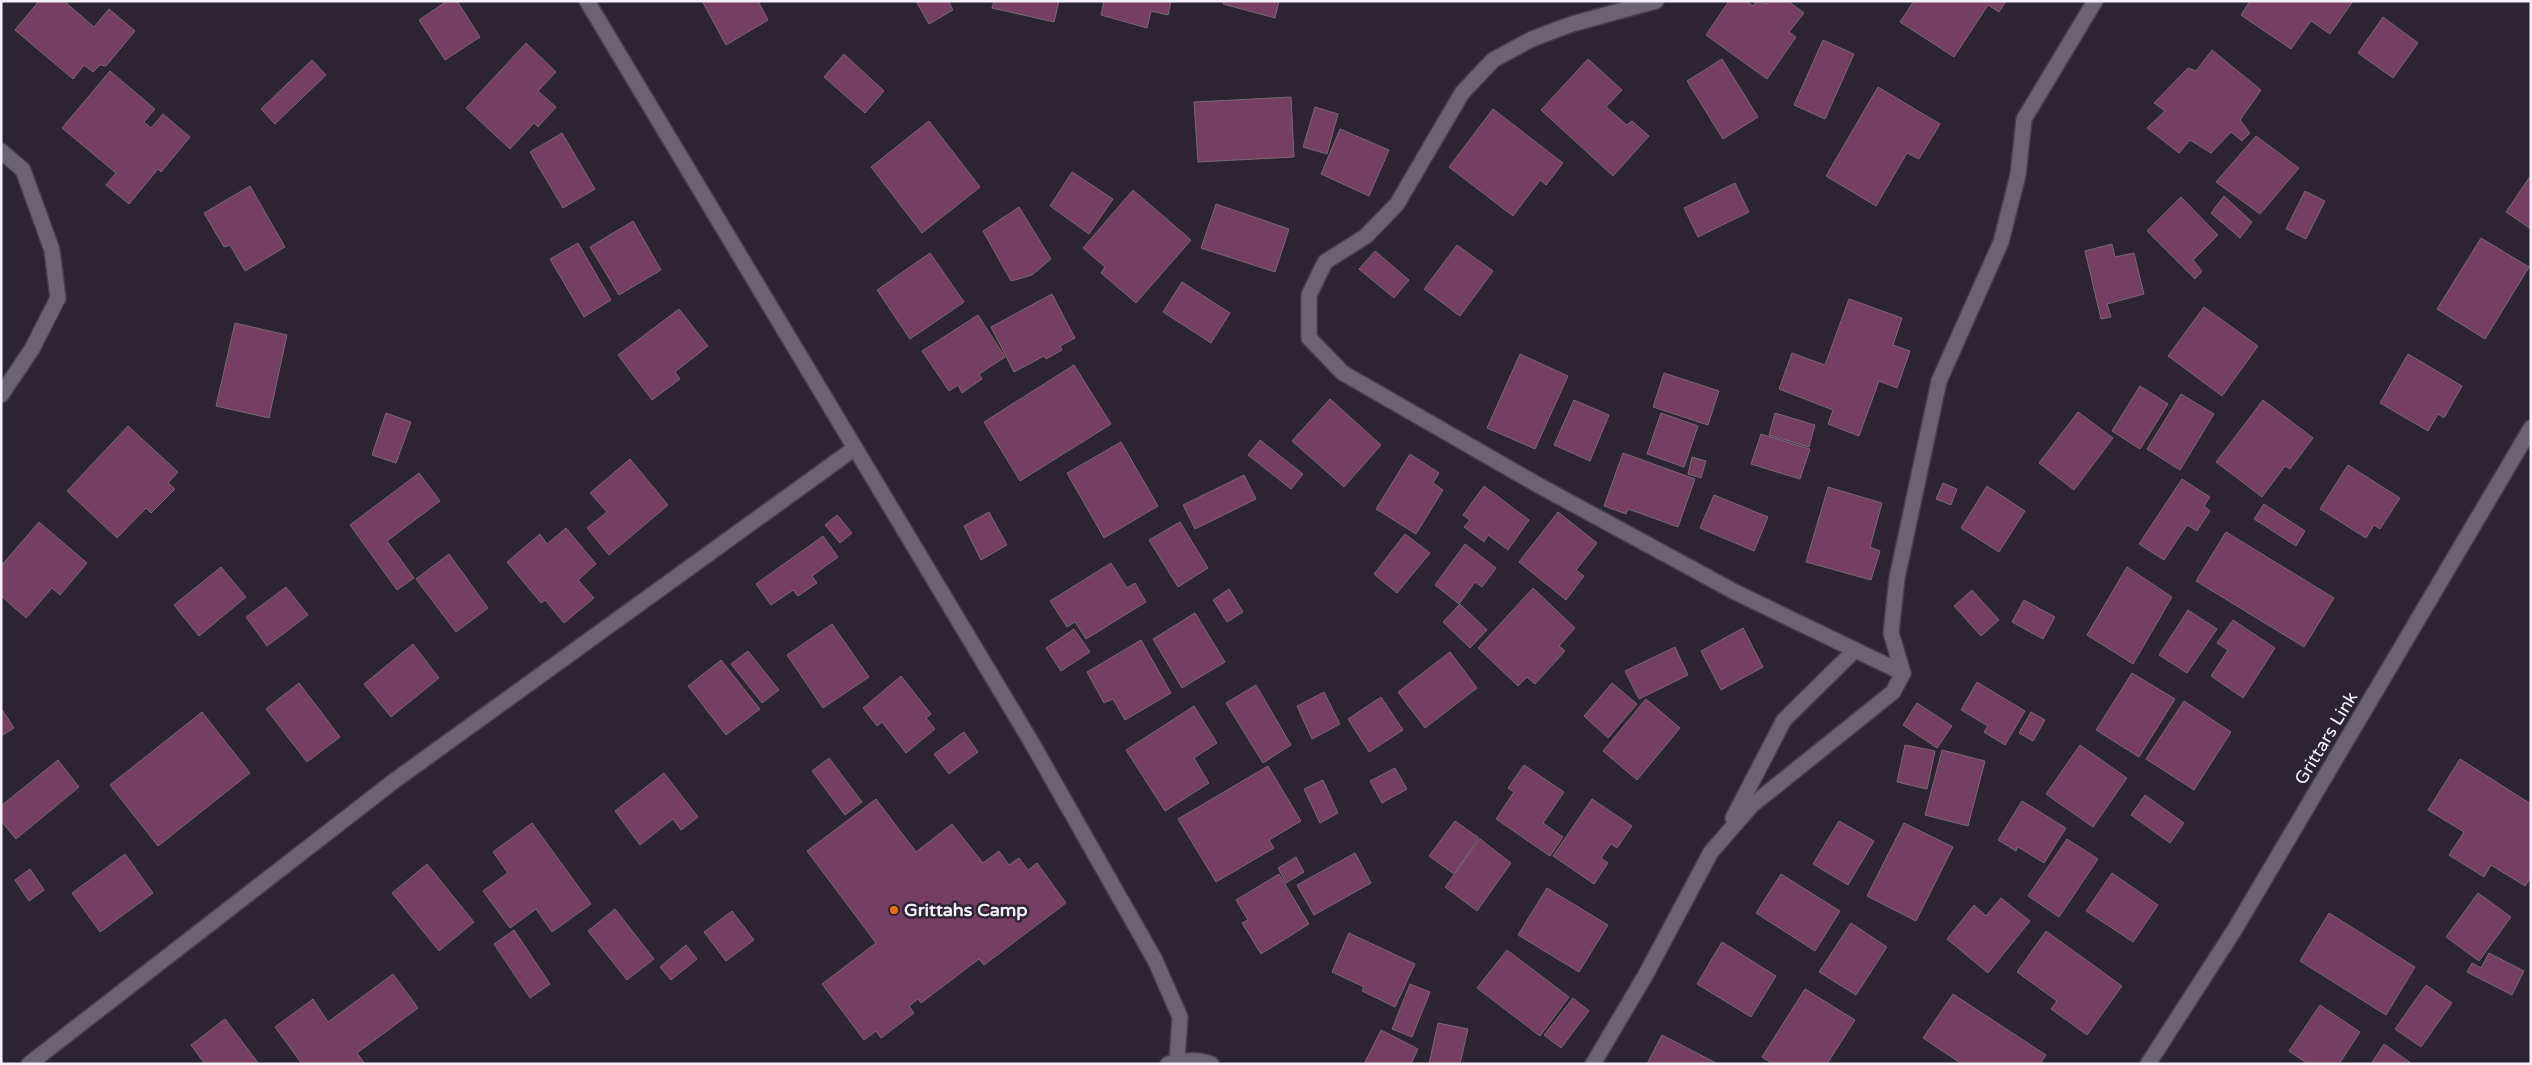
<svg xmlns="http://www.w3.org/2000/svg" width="2532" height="1065" font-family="'Varela Round',sans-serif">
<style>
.building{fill:#773e64;stroke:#7a6973}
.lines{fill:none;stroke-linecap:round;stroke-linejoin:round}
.minor-casing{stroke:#463f4a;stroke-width:18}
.minor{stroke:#6b6372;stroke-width:15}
.food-dot{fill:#e8710a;stroke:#2c2432;stroke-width:2}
.labels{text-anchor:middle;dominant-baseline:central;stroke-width:5;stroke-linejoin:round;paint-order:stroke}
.street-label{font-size:18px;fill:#f5f0f9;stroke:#2c2432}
.poi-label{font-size:18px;font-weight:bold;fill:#f5f0f9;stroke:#2c2432;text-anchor:start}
</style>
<rect width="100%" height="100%" fill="#2c2432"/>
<!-- building -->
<g class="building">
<polygon points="39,1 64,1 94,27 109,9 135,31 106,66 100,65 93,72 84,65 73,79 15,30"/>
<polygon points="447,1 457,1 480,37 445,60 419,20"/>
<polygon points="702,1 758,1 768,20 726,45"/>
<polygon points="916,1 948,1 953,10 929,24"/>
<polygon points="994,1 1059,1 1054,22 992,8"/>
<polygon points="1104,1 1171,1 1168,15 1151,11 1147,28 1101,15"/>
<polygon points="1224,1 1279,1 1275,18 1223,4"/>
<polygon points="1729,1 1746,1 1753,6 1757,1 1767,4 1768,1 1788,1 1804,13 1789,32 1796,37 1767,79 1706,35"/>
<polygon points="1914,1 2006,1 1999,12 1988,5 1954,57 1900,22"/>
<polygon points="2250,1 2353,1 2330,34 2311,21 2291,49 2241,15"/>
<polygon points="2383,17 2418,43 2393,78 2358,53"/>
<polygon points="1823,40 1854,54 1825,119 1794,105"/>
<polygon points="526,43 556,72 538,91 556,107 538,127 534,123 510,149 466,108"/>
<polygon points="2212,50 2261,90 2240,120 2250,133 2242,141 2231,132 2211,153 2190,140 2179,153 2147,128 2165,111 2154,103 2188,68 2196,71"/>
<polygon points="844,54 884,91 865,113 824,77"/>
<polygon points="1588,59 1622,90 1606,107 1627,125 1632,121 1649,136 1613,176 1541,110"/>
<polygon points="1722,59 1758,117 1723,139 1687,81"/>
<polygon points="312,60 326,75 275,124 261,109"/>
<polygon points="110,71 155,109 144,122 151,128 163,114 190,137 161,172 158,169 129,204 106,185 116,173 62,128"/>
<polygon points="1878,87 1940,124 1919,159 1907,153 1876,206 1826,176"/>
<polygon points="1291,97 1294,157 1198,162 1194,102"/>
<polygon points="1315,107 1338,114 1327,154 1303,147"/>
<polygon points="1493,109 1563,163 1546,185 1540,180 1513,216 1449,167"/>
<polygon points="929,121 980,187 922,233 871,167"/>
<polygon points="1340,129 1389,150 1369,196 1321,174"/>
<polygon points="562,133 595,189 563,208 530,152"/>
<polygon points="2256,136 2299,168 2260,214 2216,182"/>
<polygon points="1072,172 1113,199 1089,234 1050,206"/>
<polygon points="2531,175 2531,229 2506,212"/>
<polygon points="1735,183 1749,212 1698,237 1684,208"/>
<polygon points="250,186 285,247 245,271 230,245 224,247 204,213"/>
<polygon points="1133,190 1191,240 1136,303 1101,273 1105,267 1083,248"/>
<polygon points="2305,191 2325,201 2306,239 2286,229"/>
<polygon points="2224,196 2252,222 2240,238 2211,213"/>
<polygon points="2181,197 2218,235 2193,260 2202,271 2195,279 2147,231"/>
<polygon points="1216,204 1289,229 1275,272 1201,248"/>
<polygon points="1019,207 1051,259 1032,275 1011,281 983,231"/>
<polygon points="633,221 661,270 619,295 590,247"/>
<polygon points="2481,238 2529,267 2485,339 2437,309"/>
<polygon points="578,243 611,300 584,317 550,259"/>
<polygon points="2112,244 2115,257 2134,253 2144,294 2107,304 2111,317 2101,319 2085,251"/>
<polygon points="1457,245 1493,271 1460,316 1424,289"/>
<polygon points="1375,251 1409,280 1394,298 1359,269"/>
<polygon points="930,253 964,302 910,339 877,290"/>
<polygon points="1182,282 1230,313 1211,343 1163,312"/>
<polygon points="1052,294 1075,338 1060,346 1062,350 1046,359 1044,356 1014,372 991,327"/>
<polygon points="1849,299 1902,318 1893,345 1910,351 1897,388 1879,381 1859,436 1828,424 1833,410 1779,389 1792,353 1825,365"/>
<polygon points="2204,307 2258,346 2222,396 2168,356"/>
<polygon points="679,309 708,346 675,372 680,379 652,400 618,355"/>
<polygon points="978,315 1005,357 979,374 982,379 962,393 958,385 949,391 922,351"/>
<polygon points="235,323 287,335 269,418 216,406"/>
<polygon points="1520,354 1568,376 1535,449 1487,428"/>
<polygon points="2408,354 2462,386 2444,418 2438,414 2428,431 2380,403"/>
<polygon points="1074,365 1111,424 1020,481 984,422"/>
<polygon points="1664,373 1719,391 1708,425 1653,407"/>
<polygon points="2140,386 2168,404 2140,449 2112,431"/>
<polygon points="2181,394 2214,414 2180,470 2147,449"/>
<polygon points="1330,399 1381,445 1344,487 1292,441"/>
<polygon points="1574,400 1609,415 1590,461 1554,445"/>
<polygon points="2263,400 2313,438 2290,469 2285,466 2262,497 2216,462"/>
<polygon points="2078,412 2113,438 2074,490 2039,463"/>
<polygon points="386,413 411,422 396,463 372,455"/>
<polygon points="1661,413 1698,426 1684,467 1647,454"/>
<polygon points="1775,413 1815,425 1809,447 1769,435"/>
<polygon points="128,426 178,472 168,483 175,489 151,513 146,508 117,538 67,491"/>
<polygon points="1761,434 1810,449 1800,479 1751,464"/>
<polygon points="1260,440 1303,474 1291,489 1248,455"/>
<polygon points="1121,442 1158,506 1104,538 1067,473"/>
<polygon points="1623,453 1695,479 1678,527 1628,509 1626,514 1604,506"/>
<polygon points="1410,454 1439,473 1433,483 1443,490 1416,534 1376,509"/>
<polygon points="1692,457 1706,461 1701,478 1688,474"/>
<polygon points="630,459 668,505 609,555 587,528 607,512 590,493"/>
<polygon points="2348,465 2400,498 2380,529 2374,525 2366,538 2320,509"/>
<polygon points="419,473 440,501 387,541 414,578 397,590 350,525"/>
<polygon points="1244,475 1256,499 1195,529 1183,505"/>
<polygon points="2182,479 2210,497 2204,506 2210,511 2197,531 2187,525 2164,560 2139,544"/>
<polygon points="1943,483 1957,489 1951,505 1936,499"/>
<polygon points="1484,486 1529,520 1508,550 1488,535 1484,542 1464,527 1470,520 1463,515"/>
<polygon points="1987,486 2025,511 1999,552 1961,528"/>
<polygon points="1828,487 1882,503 1870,547 1880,551 1871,580 1806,562"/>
<polygon points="1714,495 1768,517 1754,551 1700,528"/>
<polygon points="2264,504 2305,531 2296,546 2254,519"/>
<polygon points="989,512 1007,545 981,560 964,526"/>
<polygon points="1558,512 1597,543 1576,570 1584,576 1566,600 1519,562"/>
<polygon points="837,515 852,533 840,543 825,525"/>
<polygon points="39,522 87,563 60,595 52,588 26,618 1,596 1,566"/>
<polygon points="1180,522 1208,568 1178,587 1149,540"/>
<polygon points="566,528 596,564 578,580 594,598 564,623 545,600 541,603 507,562 540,534 547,544"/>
<polygon points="2226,532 2334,598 2304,647 2196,581"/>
<polygon points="1405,534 1430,553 1397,593 1374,574"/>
<polygon points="823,536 838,557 812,576 817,583 798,596 793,590 771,605 756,584"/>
<polygon points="1465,544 1496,568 1482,587 1475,582 1459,604 1435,585"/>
<polygon points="449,554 488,608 456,632 416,579"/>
<polygon points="1111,563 1127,588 1135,583 1146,602 1086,639 1075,622 1067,627 1050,601"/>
<polygon points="221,567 246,597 199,636 174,605"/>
<polygon points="2127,567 2172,597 2133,664 2087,635"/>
<polygon points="286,587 308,615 267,646 246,617"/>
<polygon points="1533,588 1575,628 1559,646 1565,651 1535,684 1527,677 1518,686 1478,648"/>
<polygon points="1229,589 1243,612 1227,622 1213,600"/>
<polygon points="1972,590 1999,620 1981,636 1954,606"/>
<polygon points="2024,600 2055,617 2043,639 2012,622"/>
<polygon points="1460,604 1487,630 1470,648 1443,622"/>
<polygon points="2188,610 2217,629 2187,673 2159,655"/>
<polygon points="1195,613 1225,662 1182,688 1153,639"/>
<polygon points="2233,620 2275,648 2243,698 2211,676 2228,650 2217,643"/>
<polygon points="832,624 869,677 823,708 787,655"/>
<polygon points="1743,628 1763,667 1721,690 1701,651"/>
<polygon points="1074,629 1090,652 1061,671 1046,648"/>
<polygon points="1141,640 1171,693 1125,720 1113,699 1104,703 1087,672"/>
<polygon points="413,644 439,678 391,717 364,684"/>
<polygon points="1675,647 1688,675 1639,699 1625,671"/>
<polygon points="748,651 779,690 762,703 731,664"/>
<polygon points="1450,652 1477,688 1425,728 1398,692"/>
<polygon points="721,660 760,709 726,735 688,686"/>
<polygon points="2132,673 2175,699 2139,757 2096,730"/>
<polygon points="901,676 931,714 926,718 935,729 906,753 882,722 877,726 863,708"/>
<polygon points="1977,682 2025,711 2005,745 1984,732 1988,726 1961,710"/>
<polygon points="299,683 340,737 307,762 266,709"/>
<polygon points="1612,683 1637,704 1608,738 1584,716"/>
<polygon points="1256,685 1291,745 1263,763 1226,703"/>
<polygon points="1324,692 1340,724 1312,739 1297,706"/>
<polygon points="1381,697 1403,730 1369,752 1348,719"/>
<polygon points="1646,699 1680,728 1637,780 1603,751"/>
<polygon points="2184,701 2231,732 2194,790 2146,759"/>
<polygon points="1917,703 1952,726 1937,748 1903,725"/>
<polygon points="1194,706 1217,743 1194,758 1209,783 1165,811 1126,750"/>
<polygon points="1,708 14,728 1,736"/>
<polygon points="202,712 250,773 158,846 110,785"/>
<polygon points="2031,712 2045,720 2033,741 2019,733"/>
<polygon points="964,732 978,752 949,774 934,754"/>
<polygon points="1905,745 1935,751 1927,789 1897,782"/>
<polygon points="2080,745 2127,778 2093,827 2046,794"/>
<polygon points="1942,750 1985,761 1968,826 1925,815"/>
<polygon points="829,758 862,802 845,815 812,771"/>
<polygon points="2460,759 2531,804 2531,877 2525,886 2491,865 2484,877 2449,855 2464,832 2428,810"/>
<polygon points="58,760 79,787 16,839 1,821 1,806"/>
<polygon points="1524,765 1564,792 1543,823 1563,837 1550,856 1496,819 1514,792 1508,788"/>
<polygon points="1268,766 1301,821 1269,840 1274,848 1216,882 1178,819"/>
<polygon points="1395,768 1407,789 1382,803 1370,781"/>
<polygon points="664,773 698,817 681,830 673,819 640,845 615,811"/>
<polygon points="1323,780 1338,813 1320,823 1304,789"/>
<polygon points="2145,795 2184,823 2170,843 2131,815"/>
<polygon points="876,799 916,852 952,824 983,863 999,851 1009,865 1019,858 1028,870 1037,863 1066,903 984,965 979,959 921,1003 918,999 909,1006 914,1013 881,1038 876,1031 864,1040 822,984 876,943 807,851"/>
<polygon points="1592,799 1632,826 1617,848 1611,844 1601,858 1608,863 1594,884 1553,856"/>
<polygon points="2022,801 2066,828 2044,863 2018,847 2016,851 1998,840"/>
<polygon points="1455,821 1479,838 1454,874 1429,856"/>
<polygon points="1839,821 1874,841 1848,885 1813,864"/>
<polygon points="532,823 591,904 552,932 536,909 510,928 483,891 508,873 493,852"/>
<polygon points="1904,823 1953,847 1916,921 1867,896"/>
<polygon points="1480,839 1511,863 1477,911 1445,887"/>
<polygon points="2067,839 2098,859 2059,917 2028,896"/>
<polygon points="1355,853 1371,883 1314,915 1297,885"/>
<polygon points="125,854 153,893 100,932 72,893"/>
<polygon points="1296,857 1304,872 1286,883 1278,868"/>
<polygon points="427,864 474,922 439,951 392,893"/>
<polygon points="30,869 44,890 29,901 15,880"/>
<polygon points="2112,873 2158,905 2133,942 2086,911"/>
<polygon points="1279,874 1309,924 1261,954 1242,923 1248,920 1236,900"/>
<polygon points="1781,874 1840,911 1815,951 1756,913"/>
<polygon points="1547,888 1608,925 1579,972 1518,935"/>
<polygon points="2478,893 2511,917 2479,961 2446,937"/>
<polygon points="2001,898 2030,921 1988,973 1947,939 1974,905 1986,916"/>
<polygon points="615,909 654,959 627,980 588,931"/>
<polygon points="732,911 754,940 726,961 704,932"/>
<polygon points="2329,913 2415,967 2386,1015 2300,961"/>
<polygon points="1851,923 1887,947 1856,995 1819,972"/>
<polygon points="514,930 550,984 530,998 494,944"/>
<polygon points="2046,931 2122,986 2087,1035 2051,1009 2057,1001 2017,972"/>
<polygon points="1349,933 1415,964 1395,1007 1362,991 1364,987 1332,972"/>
<polygon points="1722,942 1776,976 1751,1017 1697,984"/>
<polygon points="686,945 697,959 671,980 660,967"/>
<polygon points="1507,950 1569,997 1540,1036 1477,988"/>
<polygon points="2489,953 2524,971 2512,995 2467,972 2472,963 2481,968"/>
<polygon points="393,974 418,1008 357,1053 365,1064 302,1064 275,1027 313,999 328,1022"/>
<polygon points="1410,984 1430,992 1412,1037 1392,1029"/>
<polygon points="2426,985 2452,1003 2421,1047 2395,1029"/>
<polygon points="1805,989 1855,1020 1827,1064 1773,1064 1762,1057"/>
<polygon points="1953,994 2046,1055 2040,1064 1962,1064 1923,1038"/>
<polygon points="1573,998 1589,1011 1561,1048 1544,1035"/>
<polygon points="2320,1005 2360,1032 2339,1064 2308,1064 2289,1051"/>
<polygon points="225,1019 259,1064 205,1064 191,1045"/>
<polygon points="1438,1023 1468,1029 1460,1064 1429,1064"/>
<polygon points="1381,1030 1418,1049 1411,1064 1364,1064"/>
<polygon points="1662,1035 1718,1064 1647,1064"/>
<polygon points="2384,1044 2412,1064 2371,1064"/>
</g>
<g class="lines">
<!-- minor casing -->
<g class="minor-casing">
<g id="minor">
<polyline points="587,1 1029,738 1155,960 1180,1017 1177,1061"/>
<polyline points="1656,1 1572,24 1532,39 1493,60 1462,93 1397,204 1366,236 1325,262 1309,295 1309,338 1343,373 1538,485 1735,592 1903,673"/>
<polyline points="1,151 23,170 52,250 58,298 32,349 1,395"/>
<polyline points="1733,818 1784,720 1855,650"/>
<polyline points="29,1064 394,781 855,448"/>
<path d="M1168 1064C1181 1060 1198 1059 1211 1064"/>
<polyline points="1593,1064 1645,976 1711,852 1751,806 1893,692 1903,673 1891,633 1897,578 1939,381 2001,242 2018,175 2024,119 2095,1"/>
<polyline points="2148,1064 2235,929 2531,428"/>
</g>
</g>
<!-- minor -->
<use href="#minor" class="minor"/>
</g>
<!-- markers -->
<circle class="food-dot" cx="894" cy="910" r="5"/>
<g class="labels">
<!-- street labels -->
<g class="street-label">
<text transform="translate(2326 738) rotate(-59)">Grittars Link</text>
</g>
<!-- poi labels -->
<g class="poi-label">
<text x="904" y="910">Grittahs Camp</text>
</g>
</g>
<!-- border -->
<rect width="2532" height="1065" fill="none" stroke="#f5f0f9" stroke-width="5"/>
</svg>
